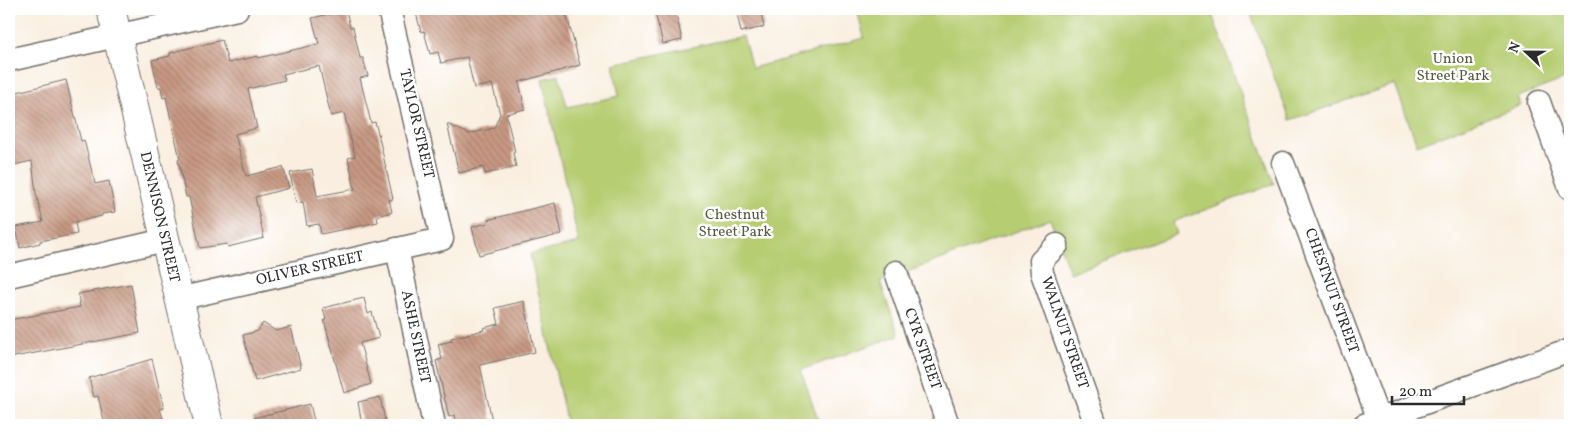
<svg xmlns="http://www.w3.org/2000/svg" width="1579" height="434" font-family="Vollkorn,serif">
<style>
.park{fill:#b6cd72;stroke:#707c4e}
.building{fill:url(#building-back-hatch)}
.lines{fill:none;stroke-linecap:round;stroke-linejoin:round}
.street-casing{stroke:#736f6a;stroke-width:25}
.secondary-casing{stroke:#736f6a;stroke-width:30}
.street{stroke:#fff;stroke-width:22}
.secondary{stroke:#fff;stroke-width:28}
.labels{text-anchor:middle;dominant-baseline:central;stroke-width:5;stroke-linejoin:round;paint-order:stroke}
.park-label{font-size:15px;fill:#555c40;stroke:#fff}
.street-label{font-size:15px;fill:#2b2b2b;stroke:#fff}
</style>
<defs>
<pattern id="building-back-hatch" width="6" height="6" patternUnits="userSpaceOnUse" patternTransform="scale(1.25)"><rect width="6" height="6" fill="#c89983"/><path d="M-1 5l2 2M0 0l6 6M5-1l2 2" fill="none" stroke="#a37d6b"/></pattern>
</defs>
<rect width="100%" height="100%" fill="#fff"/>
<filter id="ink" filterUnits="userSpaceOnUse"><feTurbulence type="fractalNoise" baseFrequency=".02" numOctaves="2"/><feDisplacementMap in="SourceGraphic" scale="10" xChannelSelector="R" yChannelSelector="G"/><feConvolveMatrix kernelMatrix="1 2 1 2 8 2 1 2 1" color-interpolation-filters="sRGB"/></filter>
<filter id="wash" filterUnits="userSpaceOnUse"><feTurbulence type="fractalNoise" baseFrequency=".0096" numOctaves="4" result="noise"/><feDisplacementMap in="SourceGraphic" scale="20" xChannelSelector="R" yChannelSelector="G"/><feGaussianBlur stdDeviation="1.12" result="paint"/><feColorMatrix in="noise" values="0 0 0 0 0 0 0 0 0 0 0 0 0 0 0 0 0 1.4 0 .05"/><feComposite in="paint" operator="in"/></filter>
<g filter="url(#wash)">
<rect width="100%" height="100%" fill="#f9eedf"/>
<!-- park -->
<g class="park">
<polygon points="857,9 1210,9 1274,184 1173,222 1177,234 1070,273 1050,219 880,282 899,335 801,370 820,425 567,425 530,254 579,243 542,79 559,75 567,107 619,96 613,64 743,36 752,68 864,38"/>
<polygon points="1249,9 1570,9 1570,77 1518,97 1521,105 1417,145 1395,84 1290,120"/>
</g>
<g id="blocks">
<!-- building -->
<g class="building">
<polygon points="415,9 565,9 580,65 519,82 525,109 506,114 515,152 513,153 516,167 485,174 483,167 459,173 447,124 469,134 494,128 500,114 492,84 474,88 467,57 441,63 438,52 430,54 424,31 421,32"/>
<polygon points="654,9 675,9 682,40 663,44"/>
<polygon points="736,9 760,9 764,27 741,32"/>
<polygon points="346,10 350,27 353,27 360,58 363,58 368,76 360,78 371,123 375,122 378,133 393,199 389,200 392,212 377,216 378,222 321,234 319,224 307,226 303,202 296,203 290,173 312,169 317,196 355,189 348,158 355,156 344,113 331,116 319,66 283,74 285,80 248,89 257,128 235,134 246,176 283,167 289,188 255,197 264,238 228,247 227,244 200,248 189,197 186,197 178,160 180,159 166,97 163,98 161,87 158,87 152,60 170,56 170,53 189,48 222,40 228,63 258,56 258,58 319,44 312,18"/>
<polygon points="66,80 81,141 84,140 95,184 109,181 115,212 102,214 102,216 75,222 77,234 40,241 40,243 20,248 16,227 43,222 36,193 32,161 9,166 9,94"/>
<polygon points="555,203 562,234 479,255 472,227 488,223 487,220"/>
<polygon points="131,284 140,333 9,358 9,320 80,307 78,294"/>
<polygon points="364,298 368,314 372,312 379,338 360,343 371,384 344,393 324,320 326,320 323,308"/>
<polygon points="524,301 535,352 480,365 493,425 457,425 455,415 449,417 436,361 442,359 438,344 452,341 451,338 484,330 483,328 499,324 495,308"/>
<polygon points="263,323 276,331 291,327 301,368 255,381 243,335 258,331"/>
<polygon points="152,359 164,408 160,409 164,421 147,425 105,425 98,396 94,397 89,378"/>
<polygon points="380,397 386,425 362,425 358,402"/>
<polygon points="310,404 315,425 254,425 253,418"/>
</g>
</g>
</g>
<g filter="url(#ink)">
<use href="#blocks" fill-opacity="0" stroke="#736f6a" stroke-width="1"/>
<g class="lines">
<!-- street casing -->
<g class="street-casing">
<g id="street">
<polyline points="9,60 237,9"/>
<polyline points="1539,102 1570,188"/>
<polyline points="1283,163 1379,420"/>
<polyline points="1057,245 1041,261 1042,273 1096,425"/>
<polyline points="397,249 434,425"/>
<polyline points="896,272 948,425"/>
<polyline points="9,276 165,240"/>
<polyline points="178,299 442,239 389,9"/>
<polyline points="1364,425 1570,350"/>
</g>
</g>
<!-- secondary casing -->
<g class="secondary-casing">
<polyline id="secondary" points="111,9 209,425"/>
</g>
<!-- street -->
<use href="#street" class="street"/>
<!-- secondary -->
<use href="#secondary" class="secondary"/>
</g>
</g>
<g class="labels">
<!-- park labels -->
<g class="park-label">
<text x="1453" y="59">Union<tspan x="1453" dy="17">Street Park</tspan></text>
<text x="735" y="215">Chestnut<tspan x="735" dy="17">Street Park</tspan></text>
</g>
<!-- street labels -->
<g class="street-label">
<text transform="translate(416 124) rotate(77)">TAYLOR STREET</text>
<text transform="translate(159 217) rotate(77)">DENNISON STREET</text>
<text transform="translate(310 269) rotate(-13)">OLIVER STREET</text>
<text transform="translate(1331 291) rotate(70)">CHESTNUT STREET</text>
<text transform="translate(1064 333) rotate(71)">WALNUT STREET</text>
<text transform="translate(415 337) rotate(78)">ASHE STREET</text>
<text transform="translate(922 349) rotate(71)">CYR STREET</text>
</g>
</g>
<!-- margin -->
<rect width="1579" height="434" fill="none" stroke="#fff" stroke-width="30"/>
<!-- north arrow -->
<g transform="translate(1526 52) rotate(292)" stroke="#ffffff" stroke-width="4" paint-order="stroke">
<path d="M0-4L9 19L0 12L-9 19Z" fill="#2b2b2b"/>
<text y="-8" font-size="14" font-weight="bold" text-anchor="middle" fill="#2b2b2b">N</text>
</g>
<!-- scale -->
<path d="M1392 396v8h72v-8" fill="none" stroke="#2b2b2b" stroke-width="2.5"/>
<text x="1399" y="396" font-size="15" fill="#2b2b2b" stroke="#ffffff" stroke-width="4" paint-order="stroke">20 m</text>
</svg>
